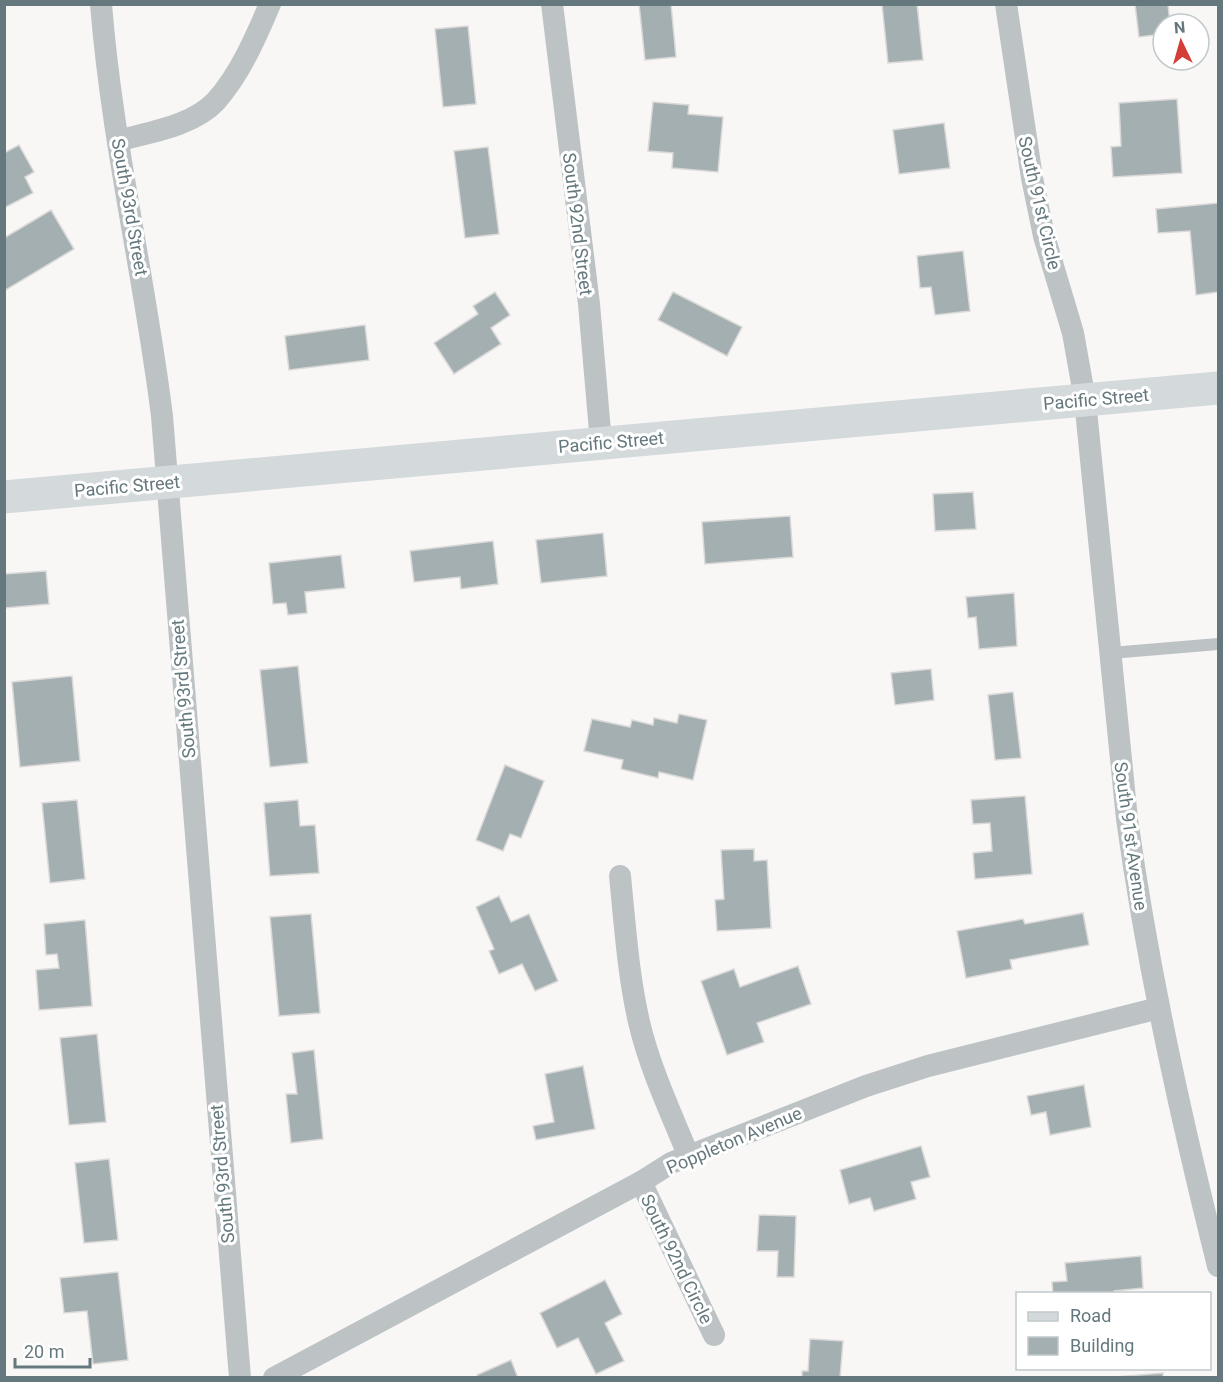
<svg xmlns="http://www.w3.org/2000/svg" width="1223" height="1382" font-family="Roboto,sans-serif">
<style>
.building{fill:#a4afb2;stroke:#dad9d8;stroke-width:1.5}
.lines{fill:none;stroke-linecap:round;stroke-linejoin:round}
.service{stroke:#bdc3c5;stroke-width:12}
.minor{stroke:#bdc3c5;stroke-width:22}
.primary{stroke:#d4d9db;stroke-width:33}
.labels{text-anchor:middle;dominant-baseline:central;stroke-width:6;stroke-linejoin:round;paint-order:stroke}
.street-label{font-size:18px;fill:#65787e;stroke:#fff}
</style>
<rect width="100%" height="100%" fill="#f8f7f6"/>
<!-- building -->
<g class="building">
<polygon points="639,4 671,4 676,57 645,60"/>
<polygon points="882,4 917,4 923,60 888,63"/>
<polygon points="1135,4 1168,4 1170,24 1163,24 1163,34 1139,37"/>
<polygon points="468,26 476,104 443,107 435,29"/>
<polygon points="1177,99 1182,173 1113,177 1111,147 1121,146 1119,103"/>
<polygon points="653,102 689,105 688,114 723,117 718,172 672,168 673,153 648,151"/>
<polygon points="944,123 950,168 899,174 893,130"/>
<polygon points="19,145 34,172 25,177 33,193 4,208 4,153"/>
<polygon points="488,147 499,234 465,238 454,151"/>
<polygon points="1218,203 1218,292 1196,295 1190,231 1158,233 1156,209"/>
<polygon points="51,210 74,249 4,291 4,238"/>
<polygon points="963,251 970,311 935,315 931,287 920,288 917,256"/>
<polygon points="495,292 510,315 491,328 501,344 454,374 434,343 478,314 473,306"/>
<polygon points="673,292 742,327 727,356 658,320"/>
<polygon points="365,325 369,360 289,370 285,336"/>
<polygon points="973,492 976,529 935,531 933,494"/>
<polygon points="790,516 793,557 705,564 702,522"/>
<polygon points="603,533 607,576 541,583 536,540"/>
<polygon points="493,541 498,584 461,589 460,577 414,582 410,551"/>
<polygon points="341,555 345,588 305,592 307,613 288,615 286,603 273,604 269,563"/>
<polygon points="46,571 49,604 4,608 4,574"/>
<polygon points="1014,593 1017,646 979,649 976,617 968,618 966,597"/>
<polygon points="298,666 308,763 270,767 260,670"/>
<polygon points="931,669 934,700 895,705 891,673"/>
<polygon points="72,676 80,761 20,767 12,682"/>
<polygon points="1013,692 1021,758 995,760 988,695"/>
<polygon points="679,714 707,720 693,780 659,772 658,778 621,769 623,760 584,751 592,719 630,727 632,720 653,725 654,718 677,723"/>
<polygon points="505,765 544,781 521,838 510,834 503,851 476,840"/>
<polygon points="1025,796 1032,874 975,879 973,853 992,851 990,823 973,824 971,800"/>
<polygon points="77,800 85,879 50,883 42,803"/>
<polygon points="298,800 300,826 315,825 319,873 270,876 264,803"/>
<polygon points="754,849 754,861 767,860 771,928 717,931 715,900 724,899 721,850"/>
<polygon points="499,896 511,922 529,914 558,981 535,991 522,964 499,974 489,951 494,949 476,907"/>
<polygon points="1083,913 1089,945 1010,960 1012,969 966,978 957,931 1023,919 1025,924"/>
<polygon points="311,914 320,1013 279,1016 270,917"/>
<polygon points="85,920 92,1006 39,1010 36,970 59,968 57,954 46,955 44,924"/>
<polygon points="798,966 811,1004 757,1023 764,1042 727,1055 701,981 734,969 740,987"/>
<polygon points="97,1034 106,1122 69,1125 60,1038"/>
<polygon points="314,1050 323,1139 291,1143 286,1094 297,1094 292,1053"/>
<polygon points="583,1066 595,1129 536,1140 533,1126 554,1122 545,1074"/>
<polygon points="1084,1085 1091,1127 1050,1135 1046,1112 1031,1115 1027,1096"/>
<polygon points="921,1146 930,1177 911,1182 916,1199 874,1211 870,1198 849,1204 840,1170"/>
<polygon points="109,1159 118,1240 84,1243 75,1163"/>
<polygon points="759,1215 796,1216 794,1277 777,1277 778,1251 757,1251"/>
<polygon points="1141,1256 1143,1288 1114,1291 1114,1294 1053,1294 1052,1282 1067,1281 1065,1263"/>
<polygon points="118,1272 128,1360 93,1364 87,1311 64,1313 60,1278"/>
<polygon points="605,1280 622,1314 605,1323 624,1361 596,1374 578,1338 557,1348 540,1313"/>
<polygon points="810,1339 843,1341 840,1378 802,1378 802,1371 808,1371"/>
<polygon points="511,1360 518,1378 478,1378 477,1375"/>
<polygon points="1163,1373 1163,1378 1103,1378"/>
</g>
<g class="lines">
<!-- service -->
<polyline class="service" points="1111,653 1218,644"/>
<!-- minor -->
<g class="minor">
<path d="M101 4C112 143 145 278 162 416L240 1378"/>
<polyline points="552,4 589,304 601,443"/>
<path d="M1006 4 1032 178 1044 236 1073 333 1085 400 1127 819C1148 970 1181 1118 1218 1266"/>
<path d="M118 141C149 132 193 126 216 101 240 74 256 37 270 4"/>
<path d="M620 876C625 925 628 974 639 1022 650 1069 671 1113 689 1157"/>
<polyline points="641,1182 714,1335"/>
<polyline points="274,1378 641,1182 671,1163 866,1086 928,1066 1159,1008"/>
</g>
<!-- primary -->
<polyline class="primary" points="4,497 1218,388"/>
</g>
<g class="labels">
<!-- street labels -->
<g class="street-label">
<text transform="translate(1040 203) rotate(77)">South 91st Circle</text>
<text transform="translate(130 207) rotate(80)">South 93rd Street</text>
<text transform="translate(578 224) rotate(83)">South 92nd Street</text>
<text transform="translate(1096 399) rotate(-5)">Pacific Street</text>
<text transform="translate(611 442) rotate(-5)">Pacific Street</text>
<text transform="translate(127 486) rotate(-5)">Pacific Street</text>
<text transform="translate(183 689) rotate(-95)">South 93rd Street</text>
<text transform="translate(1131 836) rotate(82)">South 91st Avenue</text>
<text transform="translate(734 1140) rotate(-23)">Poppleton Avenue</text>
<text transform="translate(222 1174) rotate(-95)">South 93rd Street</text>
<text transform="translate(677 1259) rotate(64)">South 92nd Circle</text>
</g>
</g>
<!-- border -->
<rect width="1223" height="1382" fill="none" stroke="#65787e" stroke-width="12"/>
<!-- legend -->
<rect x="1016" y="1292" width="195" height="78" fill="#ffffff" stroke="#c1c9cb" stroke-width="1.5"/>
<rect x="1028" y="1312" width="30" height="9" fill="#d4d9db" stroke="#c1c9cb" stroke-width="1.5"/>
<text x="1070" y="1322" font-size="18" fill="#65787e">Road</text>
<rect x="1028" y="1337" width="30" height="18" fill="#a4afb2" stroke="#c1c9cb" stroke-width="1.5"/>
<text x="1070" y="1352" font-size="18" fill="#65787e">Building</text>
<!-- north arrow -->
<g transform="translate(1181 42) rotate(355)"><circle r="28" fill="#ffffff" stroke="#c1c9cb" stroke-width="1.5"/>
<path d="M0-4.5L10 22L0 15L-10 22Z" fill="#d53e38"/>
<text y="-9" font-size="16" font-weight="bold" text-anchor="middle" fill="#65787e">N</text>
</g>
<!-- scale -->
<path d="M15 1358v9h75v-9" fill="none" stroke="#65787e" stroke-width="3"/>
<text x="24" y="1358" font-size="18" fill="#65787e" stroke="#ffffff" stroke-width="4.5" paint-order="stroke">20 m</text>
</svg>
